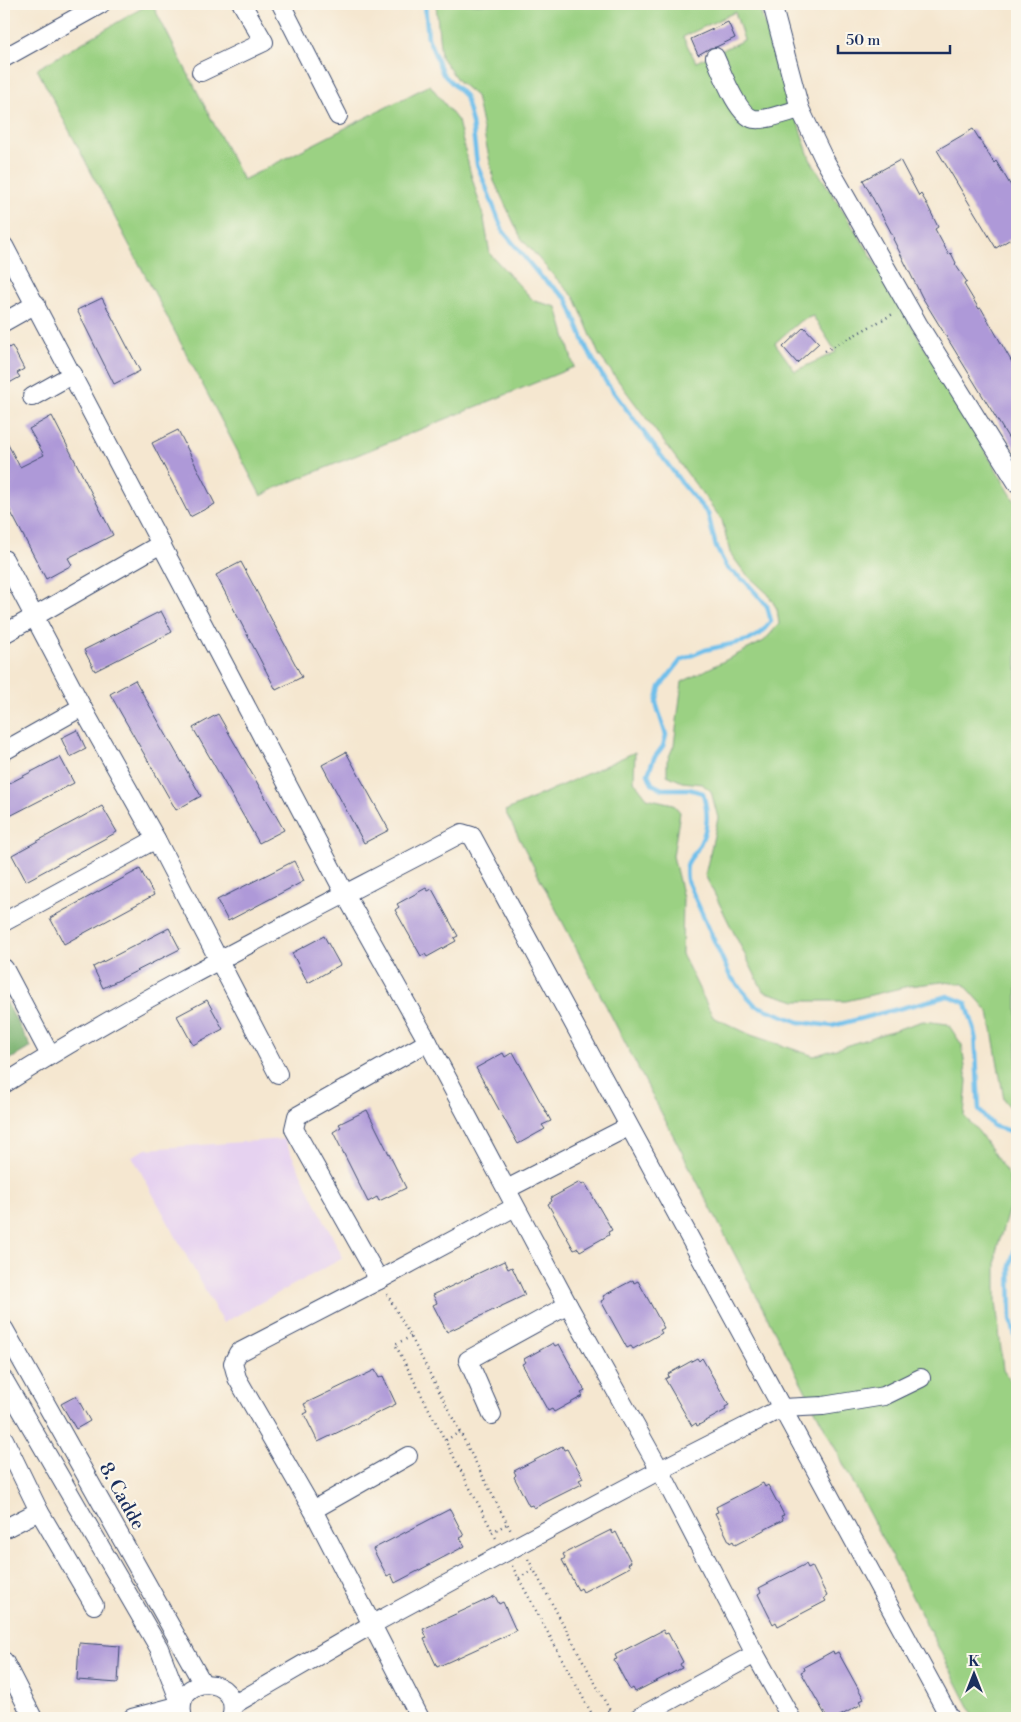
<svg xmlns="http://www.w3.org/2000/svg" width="1021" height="1722" font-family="'Libre Bodoni',serif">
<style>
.built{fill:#e6d2f0}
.green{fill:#9bd183;stroke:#5b8070;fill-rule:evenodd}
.forest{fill:#7cb371;stroke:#4c7168}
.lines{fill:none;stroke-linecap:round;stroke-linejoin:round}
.stream{stroke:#70bfeb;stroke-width:4.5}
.building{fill:#ae99d8}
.minor-casing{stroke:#3c4b6f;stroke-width:20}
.path{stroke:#3c4b6f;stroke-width:2.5;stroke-dasharray:1 4;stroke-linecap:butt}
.minor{stroke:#fff;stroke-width:18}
.labels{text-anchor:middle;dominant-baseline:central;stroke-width:4.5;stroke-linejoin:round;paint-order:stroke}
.street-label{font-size:19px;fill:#1b2f5e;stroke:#fbf7ec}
</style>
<rect width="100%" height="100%" fill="#fbf7ec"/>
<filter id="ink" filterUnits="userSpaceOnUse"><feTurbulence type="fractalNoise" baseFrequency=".02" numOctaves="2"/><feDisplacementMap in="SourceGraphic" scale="10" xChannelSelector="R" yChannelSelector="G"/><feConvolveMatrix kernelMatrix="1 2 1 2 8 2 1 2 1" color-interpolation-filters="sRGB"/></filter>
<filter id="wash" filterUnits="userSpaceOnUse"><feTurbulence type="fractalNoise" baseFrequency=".0096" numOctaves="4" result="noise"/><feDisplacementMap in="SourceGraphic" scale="20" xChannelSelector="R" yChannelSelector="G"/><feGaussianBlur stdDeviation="1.12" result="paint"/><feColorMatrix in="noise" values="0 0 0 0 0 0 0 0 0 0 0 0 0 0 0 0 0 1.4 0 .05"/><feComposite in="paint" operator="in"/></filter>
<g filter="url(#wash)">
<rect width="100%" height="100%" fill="#f5e7d0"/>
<!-- built -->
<polygon class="built" points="284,1139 343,1258 223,1323 132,1156 146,1149"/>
<!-- green -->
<g class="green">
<polygon points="149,4 152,4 243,180 430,85 458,121 470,171 484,219 490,254 534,301 557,307 574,367 276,488 261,496 37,69"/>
<path d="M436 4H758L810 159 867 249 1017 505V1116L1004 1100 989 1012 964 984 942 982 909 986 846 1001H796L763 991 705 875 718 818 711 791 702 784 682 782 667 775V761L674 745 682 682 764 641 779 624 777 609 768 594 744 572 730 553 722 520 599 355 575 298 552 274 521 238 494 181 476 96 458 81 441 57ZM735 12 744 40 696 62 683 37ZM813 316 836 352 795 371 775 343 800 321Z"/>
<polygon points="635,752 634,781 647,798 673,804 680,812 673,856 683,898 682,954 713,1017 751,1035 814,1056 923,1021 948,1024 962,1045 967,1081 964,1116 979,1132 1009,1176 1012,1198 996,1252 996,1300 1003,1370 1017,1391 1017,1718 975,1718 505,811"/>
</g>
<!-- forest -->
<polygon class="forest" points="4,998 31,1047 4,1063"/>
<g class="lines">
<!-- stream -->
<g class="stream">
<path d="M425 4 428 38 443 74 465 96 472 123 477 164 503 231 540 276 567 299 587 349 606 382 681 482 708 514 716 547 727 568 746 582 767 606 771 621 761 633 749 640 705 650 681 660 660 687 656 703 666 735 663 746 654 758 648 774 652 784 662 789H689L703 793C708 812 709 826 700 844 692 861 684 858 687 880L730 976 755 1005 799 1022 832 1026 948 996 966 1003 975 1031 979 1110 993 1126 1014 1132 1017 1134"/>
<polyline points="1017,1243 1010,1265 1011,1319 1017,1345"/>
</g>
</g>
<g id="blocks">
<!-- building -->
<g class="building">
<polygon points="728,22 735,38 716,47 710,48 698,55 691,39"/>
<polygon points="973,129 994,163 996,161 1017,196 1017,235 996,248 937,150"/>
<polygon points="900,160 919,196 921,194 927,204 938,227 935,229 949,255 951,253 956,263 955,264 967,282 964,284 979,309 981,308 1017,371 1017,452 922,297 893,239 894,238 863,180"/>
<polygon points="102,298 140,371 114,384 77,310"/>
<polygon points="804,327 819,343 797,363 783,347"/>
<polygon points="12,346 24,369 17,373 20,377 4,386 4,348 5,350"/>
<polygon points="52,416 113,535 68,558 72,565 46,579 4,499 4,437 20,467 44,455 29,429"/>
<polygon points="178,430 215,504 190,517 152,443"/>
<polygon points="241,562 302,677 276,690 216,575"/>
<polygon points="161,611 172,632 95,671 84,650"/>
<polygon points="135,680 201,796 176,810 110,694"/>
<polygon points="218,714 284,830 259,843 193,728"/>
<polygon points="77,730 86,749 70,757 61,738"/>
<polygon points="346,752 389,830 364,843 322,765"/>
<polygon points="60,757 74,783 4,819 4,786"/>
<polygon points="102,806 117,832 26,881 12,855"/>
<polygon points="294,861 304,881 228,921 217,900"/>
<polygon points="140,869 154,895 64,944 50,918"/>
<polygon points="426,888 428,891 432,889 458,936 454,938 456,941 427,957 425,954 421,956 395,910 399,907 397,904"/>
<polygon points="169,928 180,949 103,988 93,967"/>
<polygon points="324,936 340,965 308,983 292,953"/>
<polygon points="207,1000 223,1029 193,1045 177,1016"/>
<polygon points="513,1052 551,1121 542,1125 545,1129 518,1144 476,1068 503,1053 505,1057"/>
<polygon points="367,1110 406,1188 379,1201 377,1197 368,1202 333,1132 341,1127 339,1124"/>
<polygon points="580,1182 582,1185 585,1183 612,1230 608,1232 609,1235 580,1251 578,1248 574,1250 548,1204 552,1201 551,1198"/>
<polygon points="504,1261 508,1269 512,1267 525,1295 447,1332 433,1305 437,1303 433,1295"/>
<polygon points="633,1280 634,1283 638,1281 664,1328 660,1330 662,1333 633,1349 631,1346 627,1348 601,1301 605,1299 603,1296"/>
<polygon points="553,1343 555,1346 559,1344 585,1391 581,1393 583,1396 554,1412 552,1409 548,1411 522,1364 526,1362 524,1359"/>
<polygon points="697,1358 699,1361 702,1358 729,1405 725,1407 726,1410 697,1426 696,1423 692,1426 665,1379 669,1377 668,1374"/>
<polygon points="375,1370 379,1378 383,1376 396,1404 318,1442 304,1414 308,1412 304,1404"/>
<polygon points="76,1396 90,1421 76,1429 61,1404"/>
<polygon points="562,1446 564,1450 567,1449 583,1478 579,1480 582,1484 534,1508 532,1505 529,1506 514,1477 516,1475 514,1471"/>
<polygon points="763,1483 765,1487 768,1485 784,1515 781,1516 783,1520 735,1545 733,1541 730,1543 715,1513 718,1512 716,1507"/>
<polygon points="450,1509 464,1536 460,1538 465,1546 395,1583 391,1574 387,1576 373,1549"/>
<polygon points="611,1530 613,1534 616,1532 631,1562 628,1564 630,1567 583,1592 581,1588 578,1590 562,1560 565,1558 563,1554"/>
<polygon points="806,1564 808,1568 812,1566 827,1596 824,1598 826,1601 778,1626 776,1622 773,1624 758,1594 761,1592 759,1588"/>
<polygon points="495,1596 499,1604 503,1602 516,1631 437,1667 424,1639 427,1638 423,1629"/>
<polygon points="663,1630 665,1634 668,1633 683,1662 680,1664 682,1668 635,1692 633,1688 630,1690 614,1660 617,1659 615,1655"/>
<polygon points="79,1643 120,1646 118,1683 77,1680"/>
<polygon points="833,1651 834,1654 838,1652 864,1699 860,1701 862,1704 836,1718 827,1718 801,1672 805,1670 804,1667"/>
</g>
</g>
</g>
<g filter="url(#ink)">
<use href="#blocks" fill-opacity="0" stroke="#3c4b6f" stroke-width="1"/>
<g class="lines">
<!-- minor casing -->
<g class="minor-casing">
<g id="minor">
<polyline points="281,4 338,116"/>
<polyline points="772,4 800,109 823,157 918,324 1017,483"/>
<path d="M715 57C722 72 737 115 754 119 765 121 788 112 800 109"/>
<polyline points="4,58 101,4"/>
<polyline points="201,72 264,42 242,4"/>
<polyline points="4,246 345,894 428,1042 568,1305 660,1470 755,1654 791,1718"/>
<polyline points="4,322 36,304"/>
<polyline points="32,397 73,374"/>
<polyline points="4,559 82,707 156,839 278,1074"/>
<polyline points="4,634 161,544"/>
<polyline points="4,751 82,707"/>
<polyline points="4,922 156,839"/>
<polyline points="4,968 50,1055"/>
<path d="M4 1084C151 991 308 914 462 833L472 836 950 1718"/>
<polyline points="507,1189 628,1127"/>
<polyline points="379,1280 294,1129 297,1116 428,1042"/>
<polyline points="4,1329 203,1684"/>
<polyline points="4,1380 159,1648 181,1705 132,1718"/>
<polyline points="492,1415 468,1360 568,1305"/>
<polyline points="4,1439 39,1511"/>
<polyline points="313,1510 408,1456"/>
<polyline points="4,1529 39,1511 94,1605"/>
<polyline points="4,1661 33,1718"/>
<polyline points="233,1705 371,1625 504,1553 660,1470 782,1408 823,1406 884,1396 921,1378"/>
<path d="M183 1718C171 1672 244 1674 231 1718"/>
<polyline points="420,1718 313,1510 237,1378 233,1363 238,1353 379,1280 515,1207"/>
<polyline points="638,1718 755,1654"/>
</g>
</g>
<!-- path -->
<g class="path">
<polyline points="825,351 893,314"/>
<polyline points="387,1294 411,1337 511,1531"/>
<polyline points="411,1337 395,1344 497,1540"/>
<polyline points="446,1440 460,1432"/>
<polyline points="492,1532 507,1524"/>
<polyline points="528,1559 614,1718"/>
<polyline points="512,1566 594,1718"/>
<polyline points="519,1578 534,1569"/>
<polyline points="594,1718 610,1710"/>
</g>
<!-- minor -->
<use href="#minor" class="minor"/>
</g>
</g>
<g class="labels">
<!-- street labels -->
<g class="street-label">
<text transform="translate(122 1496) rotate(61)">8. Cadde</text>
</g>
</g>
<!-- margin -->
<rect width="1021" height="1722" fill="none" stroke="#fbf7ec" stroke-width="20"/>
<!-- north arrow -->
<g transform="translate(974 1674)" stroke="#fbf7ec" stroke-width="4" paint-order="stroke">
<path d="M0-4L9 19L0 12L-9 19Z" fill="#1b2f5e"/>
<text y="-8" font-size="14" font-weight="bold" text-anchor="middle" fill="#1b2f5e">K</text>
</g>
<!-- scale -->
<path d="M838 45v8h112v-8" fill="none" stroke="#1b2f5e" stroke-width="2.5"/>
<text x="846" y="45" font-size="15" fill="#1b2f5e" stroke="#fbf7ec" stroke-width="4" paint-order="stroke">50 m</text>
</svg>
